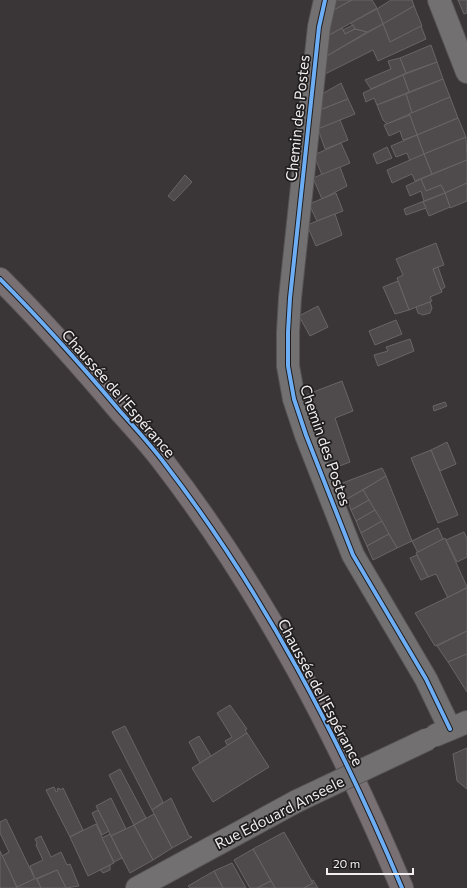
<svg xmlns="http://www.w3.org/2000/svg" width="467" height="888" font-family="Commissioner,sans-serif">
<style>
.building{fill:#4f4b4d;stroke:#696566}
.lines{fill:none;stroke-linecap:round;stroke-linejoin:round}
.minor-casing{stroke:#585456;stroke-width:24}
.major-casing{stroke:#585456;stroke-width:24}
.minor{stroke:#727071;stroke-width:22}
.major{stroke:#797074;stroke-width:22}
.minor-bridge-casing{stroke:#585456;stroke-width:24;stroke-linecap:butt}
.minor-bridge{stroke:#727071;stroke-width:22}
.cycleway-casing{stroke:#201d1e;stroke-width:6}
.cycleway{stroke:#6dadf4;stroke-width:4}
.labels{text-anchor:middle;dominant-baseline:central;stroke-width:3.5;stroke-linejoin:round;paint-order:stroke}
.street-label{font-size:15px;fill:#f2eef0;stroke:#201d1e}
</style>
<rect width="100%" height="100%" fill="#3a3537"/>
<!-- building -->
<g class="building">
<polygon points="332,0 352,0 330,12"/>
<polygon points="352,0 372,0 377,8 326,37 330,12"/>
<polygon points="391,0 412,0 414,6 383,24 377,9"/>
<polygon points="458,0 467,0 467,13 464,14"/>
<polygon points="414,6 422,26 390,42 383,24"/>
<polygon points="377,9 383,24 367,32 355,29 351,23"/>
<polygon points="383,24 390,42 421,26 426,39 378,61 373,50 323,75 325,57"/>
<polygon points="353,25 355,29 345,34 343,30"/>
<polygon points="342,28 345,34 355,29 367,32 325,57 326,37"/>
<polygon points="431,45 437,62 406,73 400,58"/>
<polygon points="400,58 406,73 371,89 365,80 391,69 388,61"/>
<polygon points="437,62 443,79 409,92 403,75"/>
<polygon points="403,75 409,92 377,105 374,98 366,102 363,93"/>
<polygon points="443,79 450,97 412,113 406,94"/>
<polygon points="341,83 348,99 320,110 322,94"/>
<polygon points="406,94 412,113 387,124 383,120 377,105"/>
<polygon points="450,97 458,118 417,135 409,114"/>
<polygon points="348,99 355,114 318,129 320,110"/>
<polygon points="410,115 417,135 403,140 400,131 389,136 384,125"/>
<polygon points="458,118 466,137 424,154 417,135"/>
<polygon points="340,120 348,140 325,149 318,129"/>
<polygon points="417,135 424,154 410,161 407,153 396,157 391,146"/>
<polygon points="466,137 467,160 432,174 424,154"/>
<polygon points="341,143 350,163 322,175 314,155"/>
<polygon points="387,147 392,158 377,164 373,154"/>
<polygon points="424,154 432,174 415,181 412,174 392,183 387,170"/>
<polygon points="467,160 467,183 445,193 441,185 426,191 421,179"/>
<polygon points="340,167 347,186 322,199 313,178"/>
<polygon points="185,175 192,182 174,201 168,196"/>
<polygon points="421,179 426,191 441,185 445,193 424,201 421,191 410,196 406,186"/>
<polygon points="467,183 467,201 450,208 445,193"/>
<polygon points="336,193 343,211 317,221 309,204"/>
<polygon points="445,193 450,207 429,216 423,202"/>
<polygon points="424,201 423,202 426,208 406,215 404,209"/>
<polygon points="335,214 342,235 316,246 307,225"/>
<polygon points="436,243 444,265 433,269 442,292 430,297 432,301 409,310 397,278 403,275 396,259"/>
<polygon points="438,267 445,287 441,290 433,269"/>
<polygon points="398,281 409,310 395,314 383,287"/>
<polygon points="430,302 432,308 430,313 423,315 418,313 416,307"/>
<polygon points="318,306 328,327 310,336 299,316"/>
<polygon points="396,320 402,334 375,345 369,331"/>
<polygon points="410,339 414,351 378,366 374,355 388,351 386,347"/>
<polygon points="342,381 353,411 335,418 350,462 329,470 303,396"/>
<polygon points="445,402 447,406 434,411 433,406"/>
<polygon points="447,442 456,464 440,471 431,450"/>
<polygon points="431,450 458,515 438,523 411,458"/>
<polygon points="382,468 386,476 347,499 340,484"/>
<polygon points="386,476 412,541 397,548 363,490"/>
<polygon points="363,490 369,500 351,510 347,499"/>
<polygon points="369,500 375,510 356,521 351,510"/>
<polygon points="375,510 382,521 361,533 356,521"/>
<polygon points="382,521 389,534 367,546 361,533"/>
<polygon points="438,528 443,539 418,553 412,541"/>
<polygon points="464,532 467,539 467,557 457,562 446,540"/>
<polygon points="389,534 397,548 373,560 367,546"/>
<polygon points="445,538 467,587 448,598 436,574 428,577 416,553"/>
<polygon points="417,555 428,577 421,580 410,558"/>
<polygon points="467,588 467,631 435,646 415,613"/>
<polygon points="467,631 467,654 448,662 437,646"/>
<polygon points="467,654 467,692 448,662"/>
<polygon points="230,705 247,729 245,730 247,733 228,746 225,741 232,737 217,713"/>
<polygon points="125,726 163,802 152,810 112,732"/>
<polygon points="247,733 269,767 213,802 192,768"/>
<polygon points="199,736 211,756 200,763 189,742"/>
<polygon points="467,748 467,789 457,781 453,754"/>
<polygon points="120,769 146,818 134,825 109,775"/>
<polygon points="54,787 56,792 58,791 57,789 59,788 60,790 63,788 83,830 70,837 46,790"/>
<polygon points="111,798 126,829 111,836 96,806"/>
<polygon points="171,798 189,836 192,837 172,848 152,810"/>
<polygon points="98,810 109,831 102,835 92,813"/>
<polygon points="154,814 172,848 153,860 134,825"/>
<polygon points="6,819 35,879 17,887 2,856 9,852 0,833 0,822"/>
<polygon points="96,824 114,863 88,876 70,837"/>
<polygon points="134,825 153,860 130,873 111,836"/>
<polygon points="284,832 313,883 304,888 275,888 253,849"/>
<polygon points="110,834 122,858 114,862 102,838"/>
<polygon points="41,836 51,857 61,852 67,865 70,864 79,886 66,888 57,870 35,879 30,866 43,860 36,845 37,843 35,839"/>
<polygon points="253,849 271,881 257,888 250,888 234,860"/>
<polygon points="0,851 9,870 17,888 0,888"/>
<polygon points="232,863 246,888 223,888 214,871"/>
<polygon points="110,865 110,870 103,873 100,870"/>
<polygon points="57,870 66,888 41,888 37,879"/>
<polygon points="214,871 223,888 190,888 188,886"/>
<polygon points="36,878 41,888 17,888 17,887"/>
<polygon points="313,880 318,888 304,888 313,883 311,881"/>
<polygon points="271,881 275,888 257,888"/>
</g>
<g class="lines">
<!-- minor casing -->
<g class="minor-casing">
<g id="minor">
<polyline points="325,0 319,27 290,298 288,332 288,366 294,399 306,435 353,555 426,679 450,729"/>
<polyline points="439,0 467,72"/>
<polyline points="436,735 467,722"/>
<polyline points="137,888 297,801"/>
</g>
</g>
<!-- major casing -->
<g class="major-casing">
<path id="major" d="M0 279C42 321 81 365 119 410 135 428 151 445 165 464 264 593 339 738 402 888"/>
</g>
<!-- minor -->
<use href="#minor" class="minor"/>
<!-- major -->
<use href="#major" class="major"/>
<!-- minor-bridge casing -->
<g class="minor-bridge-casing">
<polyline id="minor-bridge" points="297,801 428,739"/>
</g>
<!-- minor-bridge -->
<use href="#minor-bridge" class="minor-bridge"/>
<!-- cycleway casing -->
<g class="cycleway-casing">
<g id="cycleway">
<polyline points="325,0 319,27 290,298 288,332 288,366 294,399 306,435 353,555 426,679 450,729"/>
<path d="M0 279C42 321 81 365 119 410 135 428 151 445 165 464 264 593 339 738 402 888"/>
</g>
</g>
<!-- cycleway -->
<use href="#cycleway" class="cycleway"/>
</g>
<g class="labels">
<!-- street labels -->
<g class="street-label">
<text transform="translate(297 118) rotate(-84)">Chemin des Postes</text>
<text transform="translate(119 393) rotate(49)">Chaussée de l'Espérance</text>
<text transform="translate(326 445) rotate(71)">Chemin des Postes</text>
<text transform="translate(321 692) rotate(62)">Chaussée de l'Espérance</text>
<text transform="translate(279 812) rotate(-27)">Rue Edouard Anseele</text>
</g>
</g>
<!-- scale -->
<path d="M327 868v6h86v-6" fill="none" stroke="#f2eef0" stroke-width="2"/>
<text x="333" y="868" font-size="12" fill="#f2eef0" stroke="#201d1e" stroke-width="3" paint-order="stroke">20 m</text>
</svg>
